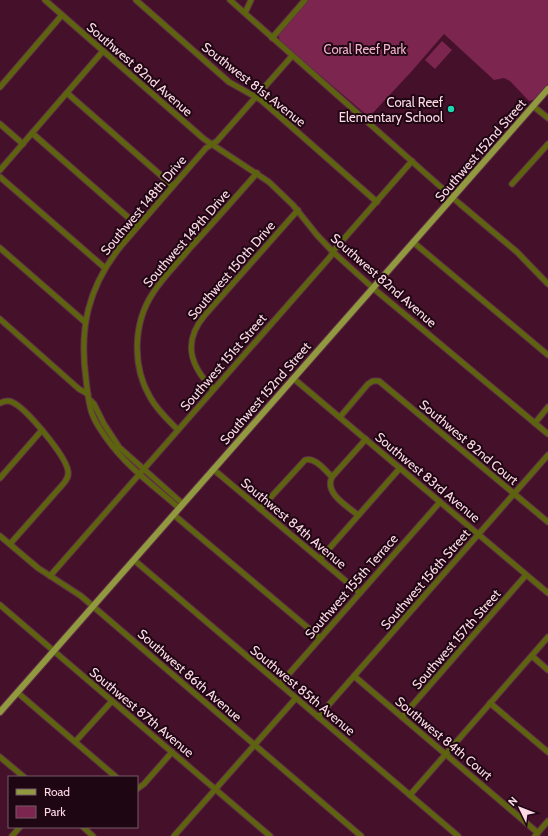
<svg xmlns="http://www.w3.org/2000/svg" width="548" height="836" font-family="Cabin,sans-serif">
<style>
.green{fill:#7c254f}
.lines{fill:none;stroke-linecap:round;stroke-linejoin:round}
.minor-casing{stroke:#623048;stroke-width:7}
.major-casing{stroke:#623048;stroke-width:8}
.minor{stroke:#5d630f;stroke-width:5}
.major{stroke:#929a40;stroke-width:6}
.poi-dot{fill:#1dd5b1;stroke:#1e0712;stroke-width:1.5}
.labels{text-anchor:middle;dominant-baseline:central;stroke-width:4;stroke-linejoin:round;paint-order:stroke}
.park-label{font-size:13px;fill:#efb1c9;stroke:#1e0712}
.street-label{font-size:13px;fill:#fdd9e6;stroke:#1e0712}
.poi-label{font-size:13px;fill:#fdd9e6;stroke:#1e0712;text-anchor:end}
</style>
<rect width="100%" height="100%" fill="#45102a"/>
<!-- green -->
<g class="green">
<polygon points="308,0 548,0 548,84 536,99 529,101 510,81 504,78 494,80 444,34 411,72 369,117 280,41 278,34"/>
<polygon points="442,41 452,50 435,69 425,60"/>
</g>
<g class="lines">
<!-- minor casing -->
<g class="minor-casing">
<g id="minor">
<polyline points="45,0 204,139 269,182 293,205 317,235 333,252 373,288 548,434"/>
<polyline points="136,0 229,82 261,100 377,202"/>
<polyline points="230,0 460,204 517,252 548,284"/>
<polyline points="245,13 251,0"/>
<polyline points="272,38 305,0"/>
<polyline points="0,87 62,15"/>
<polyline points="67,93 173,186"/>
<polyline points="533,106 548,118"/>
<polyline points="0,124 23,144"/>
<polyline points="32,133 138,226"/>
<polyline points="0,170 103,51"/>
<polyline points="0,177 105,268"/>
<polyline points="512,184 548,144"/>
<polyline points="413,242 548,355"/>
<polyline points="0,248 85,322"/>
<polyline points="0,319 79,389 88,394"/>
<polyline points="293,378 548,593"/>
<path d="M213 389C190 366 182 342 205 315L298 210"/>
<polyline points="90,400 94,404 104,424 119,447 183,504"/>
<path d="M0 403C4 401 8 400 12 402 26 408 66 456 68 471 69 476 67 479 64 483L10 544"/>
<polyline points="340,417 368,384 373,381 379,381 548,522"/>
<polyline points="535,423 548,407"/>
<path d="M178 430C168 420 157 410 150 397 132 366 133 323 153 293 163 277 178 263 190 248 213 223 235 198 257 173"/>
<polyline points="213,469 360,593"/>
<polyline points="0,478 42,430"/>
<path d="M179 508C154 486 126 466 107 439 100 429 92 418 90 406 88 398 87 388 86 379 79 328 88 287 121 246L206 148 217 141 292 56"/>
<path d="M260 509 305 460C315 457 325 470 332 477"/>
<polyline points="174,515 320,638"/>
<path d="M358 515C347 506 324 493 332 477L366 439"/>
<polyline points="0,536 38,568 81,596 361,836"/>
<polyline points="320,559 400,468"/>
<polyline points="134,560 458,836"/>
<polyline points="50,576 330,257 335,249 412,161"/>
<polyline points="0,605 270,836"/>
<polyline points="532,656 548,670"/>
<polyline points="354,676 538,833"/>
<polyline points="280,684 440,502"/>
<polyline points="18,693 116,777"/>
<polyline points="490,703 548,752"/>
<polyline points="318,717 548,455"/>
<polyline points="402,717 526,575"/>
<polyline points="75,742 112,701"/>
<polyline points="0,757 24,777"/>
<polyline points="137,789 144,784 172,752"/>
<polyline points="410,795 548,637"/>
<polyline points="83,827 93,836"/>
<polyline points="12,836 20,827"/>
<polyline points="174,836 296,698"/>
<polyline points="535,836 548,821"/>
</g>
</g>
<!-- major casing -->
<g class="major-casing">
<polyline id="major" points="0,712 548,89"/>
</g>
<!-- minor -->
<use href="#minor" class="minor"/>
<!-- major -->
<use href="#major" class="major"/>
</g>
<!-- markers -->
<circle class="poi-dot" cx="451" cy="109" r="4"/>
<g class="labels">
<!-- park labels -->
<g class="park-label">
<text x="365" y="49">Coral Reef Park</text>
</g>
<!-- street labels -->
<g class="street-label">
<text transform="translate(140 69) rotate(41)">Southwest 82nd Avenue</text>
<text transform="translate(254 84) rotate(38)">Southwest 81st Avenue</text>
<text transform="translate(480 150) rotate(-49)">Southwest 152nd Street</text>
<text transform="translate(143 205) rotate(-50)">Southwest 148th Drive</text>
<text transform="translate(186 238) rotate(-49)">Southwest 149th Drive</text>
<text transform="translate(231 270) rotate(-49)">Southwest 150th Drive</text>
<text transform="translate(384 280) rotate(41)">Southwest 82nd Avenue</text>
<text transform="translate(223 362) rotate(-49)">Southwest 151st Street</text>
<text transform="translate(265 393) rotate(-49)">Southwest 152nd Street</text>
<text transform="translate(469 442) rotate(40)">Southwest 82nd Court</text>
<text transform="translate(428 477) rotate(40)">Southwest 83rd Avenue</text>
<text transform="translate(294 523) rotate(40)">Southwest 84th Avenue</text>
<text transform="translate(425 579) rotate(-49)">Southwest 156th Street</text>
<text transform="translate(351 586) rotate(-49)">Southwest 155th Terrace</text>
<text transform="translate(456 639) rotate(-49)">Southwest 157th Street</text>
<text transform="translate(190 675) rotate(41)">Southwest 86th Avenue</text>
<text transform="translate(303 690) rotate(40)">Southwest 85th Avenue</text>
<text transform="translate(142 712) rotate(40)">Southwest 87th Avenue</text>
<text transform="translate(444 738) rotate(40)">Southwest 84th Court</text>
</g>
<!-- poi labels -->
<g class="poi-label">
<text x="443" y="102">Coral Reef<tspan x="443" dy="15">Elementary School</tspan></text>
</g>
</g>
<!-- legend -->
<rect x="8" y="776" width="130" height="52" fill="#1e0712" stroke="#775b67"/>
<rect x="16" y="789" width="20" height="6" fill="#929a40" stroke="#775b67"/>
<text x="44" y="796" font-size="12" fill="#fdd9e6">Road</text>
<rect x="16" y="806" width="20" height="12" fill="#7c254f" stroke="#775b67"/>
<text x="44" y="816" font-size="12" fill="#fdd9e6">Park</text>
<!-- north arrow -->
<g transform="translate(520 808) rotate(313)" stroke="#1e0712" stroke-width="3" paint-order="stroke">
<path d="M0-3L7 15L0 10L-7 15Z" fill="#fdd9e6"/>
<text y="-6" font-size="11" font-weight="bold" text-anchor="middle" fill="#fdd9e6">N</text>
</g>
</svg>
